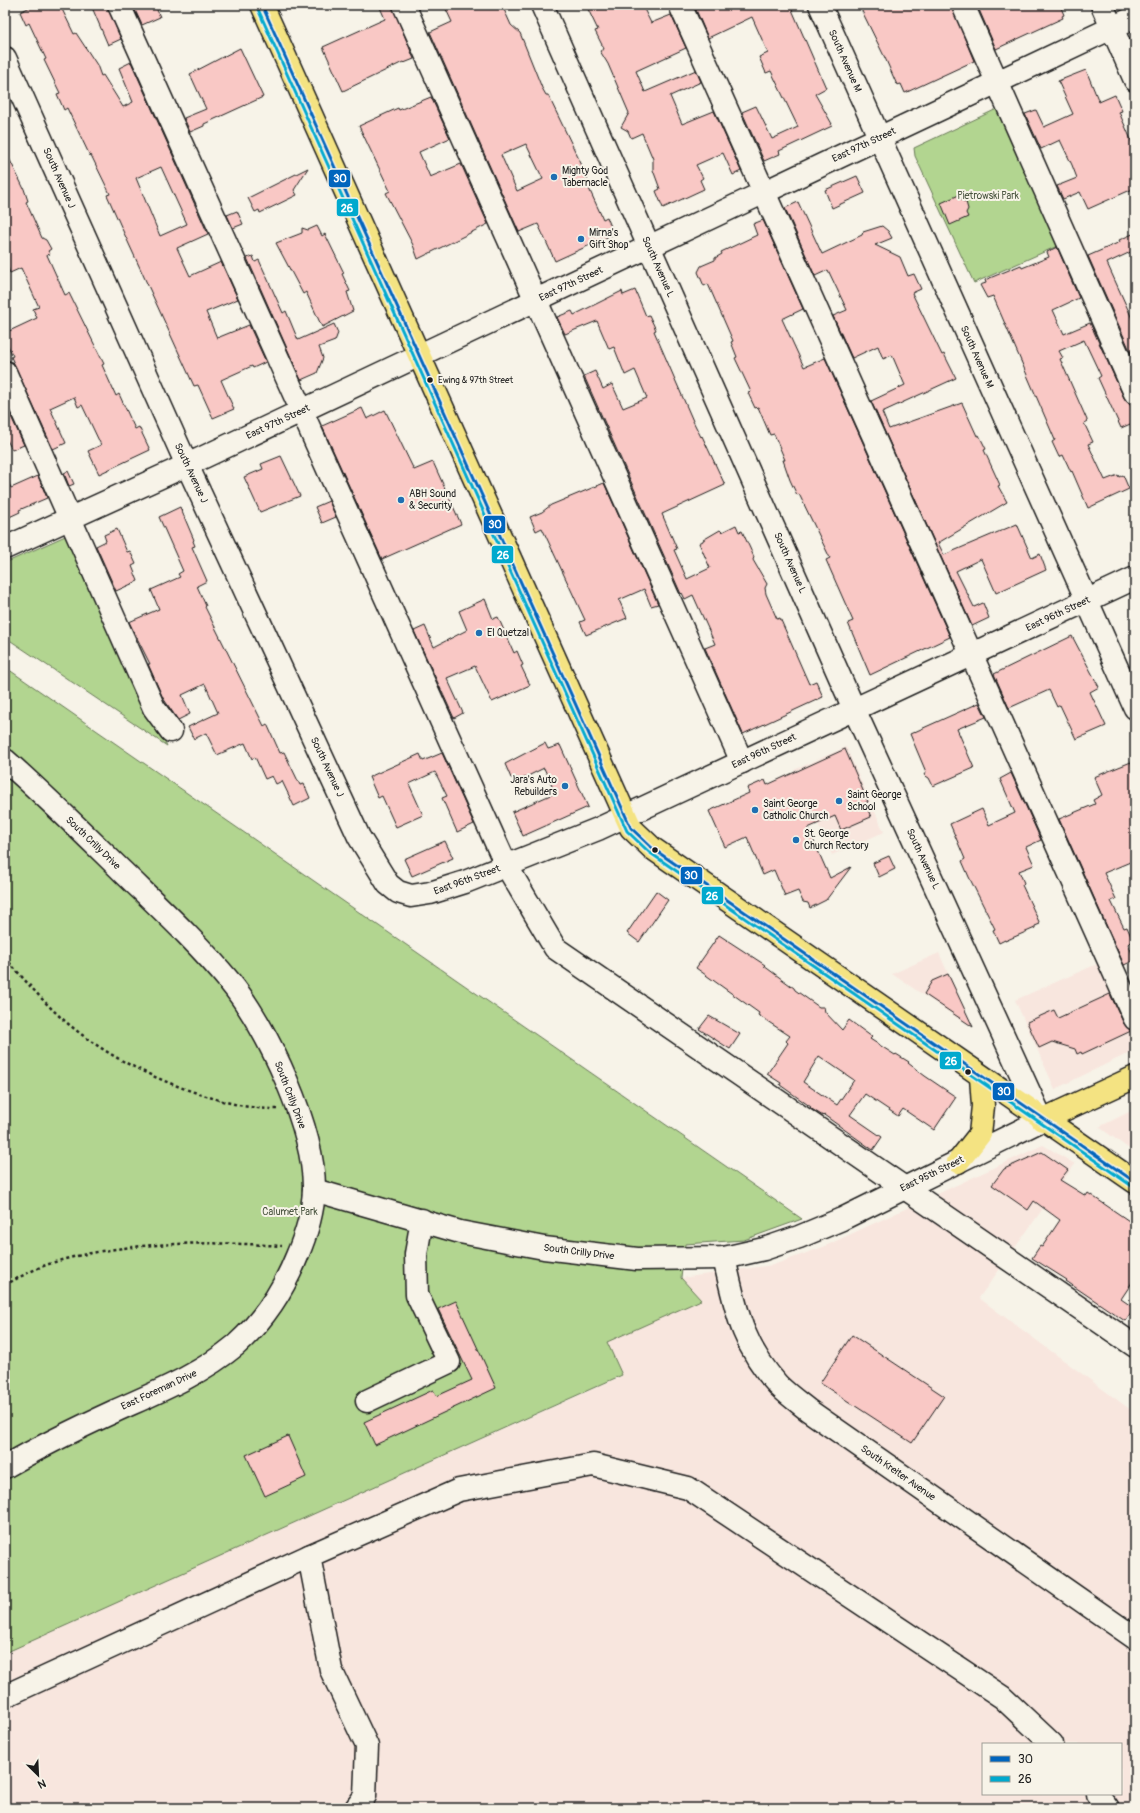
<svg xmlns="http://www.w3.org/2000/svg" width="1140" height="1813" font-family="Pangolin,sans-serif">
<style>
.built{fill:#f8e6de;fill-rule:evenodd}
.green{fill:#b2d590;stroke:#677856}
.building{fill:#f9c8c5;stroke:#1c1c1c;fill-rule:evenodd}
.lines{fill:none;stroke-linecap:round;stroke-linejoin:round}
.minor-casing{stroke:#1c1c1c;stroke-width:25}
.major-casing{stroke:#1c1c1c;stroke-width:25}
.path{stroke:#1c1c1c;stroke-width:2.5;stroke-dasharray:3 3;stroke-linecap:butt}
.minor{stroke:#f7f3e8;stroke-width:22}
.major{stroke:#f4e382;stroke-width:22}
.bus-1-casing{stroke:#f7f3e8;stroke-width:6}
.bus-2-casing{stroke:#f7f3e8;stroke-width:6}
.bus-1{stroke:#0065bd;stroke-width:3}
.bus-2{stroke:#00a9ce;stroke-width:3}
.poi-dot{fill:#1f6fb2;stroke:#f7f3e8;stroke-width:1.5}
.bus-dot{fill:#1c1c1c;stroke:#f7f3e8;stroke-width:1.5}
.labels{text-anchor:middle;dominant-baseline:central;stroke-width:4;stroke-linejoin:round;paint-order:stroke}
.bus-label{font-size:9px;fill:#1c1c1c;stroke:#f7f3e8;text-anchor:start}
.street-label{font-size:10px;fill:#1c1c1c;stroke:#f7f3e8}
.poi-label{font-size:10px;fill:#1c1c1c;stroke:#f7f3e8;text-anchor:start}
.park-label{font-size:10px;fill:#49543f;stroke:#f7f3e8}
.line-badge{stroke:#f7f3e8;stroke-width:1.5}
.badge-label{font-size:11px;text-anchor:middle;font-weight:bold;fill:#fff}
</style>
<rect width="100%" height="100%" fill="#f7f3e8"/>
<filter id="ink" filterUnits="userSpaceOnUse"><feTurbulence type="fractalNoise" baseFrequency=".025" numOctaves="2"/><feDisplacementMap in="SourceGraphic" scale="8" xChannelSelector="R" yChannelSelector="G"/><feConvolveMatrix kernelMatrix="1 2 1 2 8 2 1 2 1" color-interpolation-filters="sRGB"/></filter>
<g filter="url(#ink)">
<!-- built -->
<g class="built">
<polygon points="846,747 884,832 832,855 794,770"/>
<polygon points="939,953 967,1016 962,1021 892,974"/>
<polygon points="1104,961 1135,1031 1135,1050 1055,1089 1015,1000"/>
<polygon points="1135,1109 1135,1153 1099,1127"/>
<path d="M1043 1145 1075 1164 979 1298 1135 1413V1808H5V1653L622 1376 607 1342 701 1300 681 1278 773 1265 823 1247ZM983 1744H1121V1794H983Z"/>
</g>
<!-- green -->
<g class="green">
<polygon points="1001,107 1062,244 974,283 915,156 914,148"/>
<polygon points="72,533 167,746 5,637 5,563"/>
<polygon points="5,667 802,1219 744,1240 685,1244 681,1278 701,1300 607,1342 622,1375 5,1653"/>
</g>
<!-- building -->
<g class="building">
<path d="M34 5H60L74 34 76 33 97 65 101 76 103 75 123 107 133 102 119 68 131 62 208 234 177 248 190 276 221 262 238 299 206 312 217 338 249 325 266 362 253 368 252 366 221 380 234 409 213 418 198 385 194 386 123 231 107 195 110 194 91 155 90 156 67 108 64 110 57 94 60 93 44 60 46 59 29 23 26 25 20 12ZM161 167 187 224 160 236 136 178Z"/>
<polygon points="91,5 107,5 121,39 108,45"/>
<polygon points="145,5 155,5 160,17 142,25 135,10"/>
<polygon points="379,5 392,5 414,59 404,63 403,62 343,91 323,47 385,19"/>
<path d="M444 5H502L511 25 520 33 542 88 546 95H548L588 178 585 180 603 219 607 217 614 234 555 261 538 224 519 232 430 32 452 22ZM526 144 543 179 517 191 501 155Z"/>
<polygon points="586,5 642,5 651,23 671,15 686,48 636,71 645,92 696,70 701,82 670,96 682,124 714,111 741,171 733,175 723,153 696,165 703,178 700,180 704,189 663,208 656,191 660,189 653,170 653,159 642,133 631,138 628,131 621,127 629,113 608,64 600,51 604,49 595,31 598,30"/>
<polygon points="694,5 790,5 826,88 815,94 832,124 831,124 832,126 779,151 780,154 764,161 742,112 756,106 772,139 798,127 771,71 766,73 759,57 768,53 752,17 708,38"/>
<polygon points="859,5 951,5 974,61 905,93 901,84 897,85 886,60"/>
<polygon points="977,5 1060,5 1064,15 1062,16 1063,18 996,49"/>
<polygon points="240,48 263,97 204,124 204,126 190,132 184,118 206,109 190,74"/>
<polygon points="1086,70 1099,102 1115,95 1122,111 1119,112 1135,149 1135,188 1088,209 1080,192 1063,199 1057,186 1077,178 1072,165 1060,140 1041,149 1025,114 1036,110 1044,127 1073,114 1058,81"/>
<polygon points="431,97 450,138 419,152 430,177 461,164 488,224 418,259 413,245 386,193 390,191 359,126 398,108 399,110"/>
<polygon points="5,150 24,189 28,201 26,202 42,238 46,240 51,249 48,251 50,254 47,255 65,295 69,293 104,364 102,365 116,396 119,394 135,429 139,427 150,450 99,474 88,451 101,445 82,405 78,407 74,397 50,408 66,443 53,449 11,357 13,356 5,340 5,333 37,318 33,309 39,307 21,268 10,273 5,262"/>
<polygon points="308,168 294,190 297,195 260,213 259,210 255,212 248,198"/>
<polygon points="857,176 865,193 832,208 825,190"/>
<polygon points="959,195 963,201 966,202 968,209 966,213 968,217 950,225 941,203"/>
<polygon points="798,202 822,254 862,235 863,232 882,226 888,231 892,238 875,245 900,257 908,276 914,274 921,289 912,293 942,355 944,354 956,378 882,412 889,429 962,403 977,436 979,435 986,449 984,450 1000,485 998,486 1007,502 938,543 944,555 1017,524 1032,558 1040,554 1046,570 996,593 981,559 956,571 974,607 983,603 989,618 972,626 871,401 905,385 904,383 892,355 883,359 878,346 852,358 833,316 847,310 828,270 815,276 785,208"/>
<polygon points="237,211 243,224 233,228 227,215"/>
<polygon points="763,220 803,309 782,319 804,367 825,358 950,637 870,675 848,623 853,621 826,560 830,558 799,494 797,495 790,480 783,460 785,460 774,434 770,435 758,407 755,408 748,393 751,392 735,358 737,357 731,342 733,341 708,284 704,286 698,272 701,266 715,260 715,258 722,254 721,252 757,235 753,224"/>
<polygon points="317,226 322,236 325,234 344,273 342,274 350,291 347,292 353,311 322,327 306,292 303,294 276,243 302,233 302,228 308,230"/>
<polygon points="1135,233 1135,250 1107,263 1135,325 1135,354 1132,355 1088,256 1120,242 1119,240"/>
<polygon points="1057,247 1079,298 1053,310 1064,334 1090,323 1124,398 1130,404 1135,416 1135,422 1121,428 1098,378 1101,376 1084,340 1059,351 1063,358 1060,359 1087,420 1087,421 1084,423 1093,442 1088,444 1105,480 1118,475 1119,477 1123,475 1129,489 1088,508 1072,471 1071,472 1063,455 1059,457 1052,442 1055,440 993,296 987,298 980,285 986,283 985,280 1021,265 1022,268 1049,257 1047,252"/>
<polygon points="253,256 255,262 259,260 283,313 286,311 298,340 334,324 338,333 335,341 319,347 323,358 317,373 301,380 247,258"/>
<polygon points="635,290 646,316 649,315 656,330 654,331 693,421 701,437 702,436 725,485 662,514 677,549 674,550 687,579 710,568 699,543 703,541 703,540 720,530 722,532 736,525 739,532 742,531 754,557 753,560 767,584 765,588 766,594 777,619 780,618 809,684 816,681 823,697 743,734 705,648 715,644 693,595 685,599 682,593 681,594 584,376 595,371 603,389 612,384 623,408 647,398 635,370 625,375 614,347 609,349 597,321 565,334 557,317 572,311 574,315 622,291 623,295"/>
<polygon points="362,408 367,419 385,410 414,470 433,462 461,524 382,559 322,426"/>
<polygon points="8,410 24,445 12,450 5,436 5,411"/>
<polygon points="281,456 300,496 260,512 244,477 263,469 261,464"/>
<polygon points="68,471 74,484 69,486 64,473"/>
<polygon points="5,476 6,476 11,488 38,476 47,498 19,510 20,512 5,519"/>
<polygon points="604,483 658,604 651,606 644,589 619,600 627,618 586,635 580,622 585,620 542,528 536,531 530,517 542,512 551,505"/>
<polygon points="329,501 336,517 322,523 315,507"/>
<polygon points="180,507 194,540 193,541 195,546 192,547 207,581 197,586 206,606 205,607 264,726 267,724 280,753 284,752 300,785 304,784 310,798 294,806 282,781 276,784 272,776 265,779 255,757 252,759 245,743 217,755 206,733 194,739 188,727 218,713 205,684 182,695 190,714 178,720 163,698 148,664 150,664 129,622 159,609 151,590 180,577 178,574 183,571 159,517"/>
<polygon points="117,529 127,552 130,551 136,564 132,566 138,581 116,591 96,546 106,541 104,535"/>
<polygon points="485,599 493,619 498,617 514,653 517,651 523,665 521,666 530,685 492,702 475,666 447,678 463,713 454,718 414,631 425,626 434,647 467,630 459,611"/>
<polygon points="1072,636 1099,687 1090,692 1106,726 1076,739 1060,705 1057,707 1049,690 1009,708 994,674"/>
<polygon points="979,703 986,717 957,729 974,768 933,786 929,778 924,775 926,772 910,734"/>
<polygon points="545,743 548,749 560,745 588,807 523,836 512,812 555,793 544,768 522,779 511,778 505,764"/>
<polygon points="845,749 868,802 865,803 871,817 841,830 835,816 808,828 830,878 851,867 826,900 810,908 808,903 803,902 798,891 785,896 774,870 763,875 747,837 725,847 709,811 749,793 747,788 765,780 767,785"/>
<polygon points="442,753 474,824 457,832 442,798 447,796 435,772 409,784 423,815 396,827 382,796 378,798 369,777 420,754 423,761"/>
<polygon points="1131,762 1135,771 1135,860 1104,873 1116,899 1111,901 1124,928 1127,927 1133,941 1128,944 1135,960 1124,965 1059,819 1095,804 1093,800 1102,795 1094,777"/>
<polygon points="1011,773 1041,840 1026,847 1034,865 1019,871 1024,883 1022,885 1040,924 1035,926 1035,928 1005,941 1005,940 999,943 993,930 995,929 969,877 962,861 965,859 950,824 982,809 989,825 1015,813 1000,779"/>
<polygon points="445,841 453,858 412,876 404,859"/>
<polygon points="889,856 895,869 879,877 873,863"/>
<polygon points="656,891 668,900 639,942 627,933"/>
<path d="M719 935 765 965 764 966 794 988 795 990 819 1007H824L825 1012 842 1030 849 1020 872 1037 870 1039 895 1055 896 1054 909 1062 908 1063 925 1076 956 1097 934 1130 903 1109 898 1116 865 1094 850 1115 882 1137 873 1150 824 1115 823 1116 810 1108 811 1107 780 1085 781 1083 767 1074 788 1043 786 1041 790 1036 758 1015 759 1013 696 968ZM819 1056 854 1080 837 1105 803 1082Z"/>
<polygon points="948,974 973,1027 924,994 932,981"/>
<polygon points="1110,994 1124,1024 1131,1031 1082,1054 1081,1052 1077,1054 1075,1049 1052,1042 1039,1048 1027,1022 1054,1010 1058,1018"/>
<polygon points="709,1016 740,1034 730,1049 699,1029"/>
<polygon points="1042,1152 1068,1170 1060,1180 1086,1196 1088,1193 1135,1225 1135,1278 1121,1299 1134,1308 1125,1321 1066,1281 1067,1280 1032,1258 1040,1246 1042,1247 1060,1220 1034,1201 1028,1210 992,1185 1004,1169"/>
<polygon points="456,1301 496,1388 375,1445 364,1422 433,1390 437,1396 472,1380 438,1309"/>
<polygon points="852,1335 944,1396 912,1443 820,1383"/>
<polygon points="288,1436 306,1477 265,1496 246,1455"/>
</g>
<g class="lines">
<!-- minor casing -->
<g class="minor-casing">
<g id="minor">
<polyline points="119,5 506,865 555,948 1135,1346"/>
<polyline points="404,5 742,762"/>
<polyline points="680,5 1135,1019"/>
<polyline points="820,5 1135,708"/>
<polyline points="963,5 1135,393"/>
<polyline points="1102,5 1135,80"/>
<polyline points="5,58 187,465 359,837 388,884 398,892 411,896 430,893 465,882 598,829 1135,578"/>
<polyline points="5,372 154,708 171,731"/>
<polyline points="5,548 187,465 1135,17"/>
<path d="M5 760C46 796 84 834 123 872 160 908 197 942 230 982 268 1028 315 1130 314 1190 313 1212 306 1235 297 1256 283 1291 264 1320 236 1345 200 1375 157 1392 115 1411 78 1428 41 1446 5 1467"/>
<polyline points="314,1190 460,1232 544,1248 637,1259 724,1258 764,1249 799,1237 842,1219 1042,1120 854,709 542,5"/>
<path d="M724 1258C736 1309 741 1344 778 1385 787 1394 798 1402 808 1410L1135 1638"/>
<polyline points="367,1401 449,1362 417,1295 416,1254 422,1220"/>
<polyline points="309,1556 459,1490 593,1465 688,1488 1002,1697 1052,1744"/>
<polyline points="5,1696 309,1556 331,1670 367,1746 365,1796 356,1808"/>
<polyline points="1097,1794 1108,1808"/>
</g>
</g>
<!-- major casing -->
<g class="major-casing">
<g id="major">
<polyline points="262,5 631,828 652,848 1135,1182"/>
<polyline points="1042,1120 1135,1077"/>
<polyline points="958,1162 980,1134 983,1106 981,1077"/>
</g>
</g>
<!-- path -->
<g class="path">
<path d="M5 958C25 980 44 1003 66 1022 105 1055 149 1077 197 1093 224 1102 247 1109 277 1109"/>
<path d="M5 1285C18 1278 32 1270 46 1265 114 1241 210 1241 282 1246"/>
</g>
<!-- minor -->
<use href="#minor" class="minor"/>
<!-- major -->
<use href="#major" class="major"/>
<!-- bus-1 casing -->
<g class="bus-1-casing">
<polyline id="bus-1" points="262,5 631,828 652,848 1135,1182"/>
</g>
<!-- bus-2 casing -->
<g class="bus-2-casing">
<polyline id="bus-2" points="257,7 627,831 649,852 1132,1186"/>
</g>
<!-- bus-1 -->
<use href="#bus-1" class="bus-1"/>
<!-- bus-2 -->
<use href="#bus-2" class="bus-2"/>
</g>
</g>
<!-- markers -->
<g class="poi-dot">
<circle cx="554" cy="177" r="4"/>
<circle cx="581" cy="239" r="4"/>
<circle cx="401" cy="500" r="4"/>
<circle cx="479" cy="633" r="4"/>
<circle cx="565" cy="786" r="4"/>
<circle cx="839" cy="801" r="4"/>
<circle cx="755" cy="810" r="4"/>
<circle cx="796" cy="840" r="4"/>
</g>
<g class="bus-dot">
<circle cx="430" cy="380" r="3.5"/>
<circle cx="655" cy="850" r="3.5"/>
<circle cx="968" cy="1072" r="3.5"/>
</g>
<g class="labels">
<!-- bus labels -->
<g class="bus-label">
<text x="438" y="380">Ewing &amp; 97th Street</text>
</g>
<!-- street labels -->
<g class="street-label">
<text transform="translate(845 61) rotate(66)">South Avenue M</text>
<text transform="translate(864 145) rotate(-25)">East 97th Street</text>
<text transform="translate(59 178) rotate(66)">South Avenue J</text>
<text transform="translate(658 267) rotate(66)">South Avenue L</text>
<text transform="translate(571 284) rotate(-25)">East 97th Street</text>
<text transform="translate(977 357) rotate(66)">South Avenue M</text>
<text transform="translate(278 422) rotate(-25)">East 97th Street</text>
<text transform="translate(191 473) rotate(65)">South Avenue J</text>
<text transform="translate(790 563) rotate(66)">South Avenue L</text>
<text transform="translate(1058 614) rotate(-25)">East 96th Street</text>
<text transform="translate(764 751) rotate(-25)">East 96th Street</text>
<text transform="translate(327 767) rotate(65)">South Avenue J</text>
<text transform="translate(93 843) rotate(44)">South Crilly Drive</text>
<text transform="translate(923 859) rotate(65)">South Avenue L</text>
<text transform="translate(467 880) rotate(-20)">East 96th Street</text>
<text transform="translate(290 1095) rotate(69)">South Crilly Drive</text>
<text transform="translate(932 1174) rotate(-26)">East 95th Street</text>
<text transform="translate(579 1252) rotate(7)">South Crilly Drive</text>
<text transform="translate(159 1390) rotate(-25)">East Foreman Drive</text>
<text transform="translate(898 1473) rotate(35)">South Kreiter Avenue</text>
</g>
<!-- poi labels -->
<g class="poi-label">
<text x="562" y="171">Mighty God<tspan x="562" dy="12">Tabernacle</tspan></text>
<text x="589" y="233">Mirna's<tspan x="589" dy="12">Gift Shop</tspan></text>
<text x="409" y="494">ABH Sound<tspan x="409" dy="12">&amp; Security</tspan></text>
<text x="487" y="633">El Quetzal</text>
<text x="557" y="780" text-anchor="end">Jara's Auto<tspan x="557" dy="12">Rebuilders</tspan></text>
<text x="847" y="795">Saint George<tspan x="847" dy="12">School</tspan></text>
<text x="763" y="804">Saint George<tspan x="763" dy="12">Catholic Church</tspan></text>
<text x="804" y="834">St. George<tspan x="804" dy="12">Church Rectory</tspan></text>
</g>
<!-- park labels -->
<g class="park-label">
<text x="988" y="196">Pietrowski Park</text>
<text x="290" y="1212">Calumet Park</text>
</g>
</g>
<g class="line-badge">
<rect x="328" y="169" width="23" height="19" rx="4" fill="#0065bd"/>
<rect x="336" y="198" width="23" height="19" rx="4" fill="#00a9ce"/>
<rect x="483" y="515" width="23" height="19" rx="4" fill="#0065bd"/>
<rect x="491" y="545" width="23" height="19" rx="4" fill="#00a9ce"/>
<rect x="680" y="866" width="23" height="19" rx="4" fill="#0065bd"/>
<rect x="701" y="886" width="23" height="19" rx="4" fill="#00a9ce"/>
<rect x="939" y="1051" width="23" height="19" rx="4" fill="#00a9ce"/>
<rect x="992" y="1082" width="23" height="19" rx="4" fill="#0065bd"/>
</g>
<g class="badge-label">
<text x="340" y="182">30</text>
<text x="347" y="212">26</text>
<text x="495" y="528">30</text>
<text x="503" y="559">26</text>
<text x="691" y="879">30</text>
<text x="712" y="900">26</text>
<text x="951" y="1065">26</text>
<text x="1004" y="1095">30</text>
</g>
<!-- margin -->
<rect width="1140" height="1813" fill="none" stroke="#f7f3e8" stroke-width="20"/>
<rect x="10" y="10" width="1120" height="1793" fill="none" stroke="#1c1c1c" stroke-width="1.5" filter="url(#ink)"/>
<!-- legend -->
<rect x="982" y="1743" width="140" height="52" fill="#f7f3e8" stroke="#9f9d96"/>
<rect x="990" y="1756" width="20" height="6" fill="#0065bd" stroke="#9f9d96"/>
<text x="1018" y="1763" font-size="12" fill="#1c1c1c">30</text>
<rect x="990" y="1776" width="20" height="6" fill="#00a9ce" stroke="#9f9d96"/>
<text x="1018" y="1783" font-size="12" fill="#1c1c1c">26</text>
<!-- north arrow -->
<g transform="translate(38 1775) rotate(156)" stroke="#f7f3e8" stroke-width="3" paint-order="stroke">
<path d="M0-3L7 15L0 10L-7 15Z" fill="#1c1c1c"/>
<text y="-6" font-size="11" font-weight="bold" text-anchor="middle" fill="#1c1c1c">N</text>
</g>
</svg>
